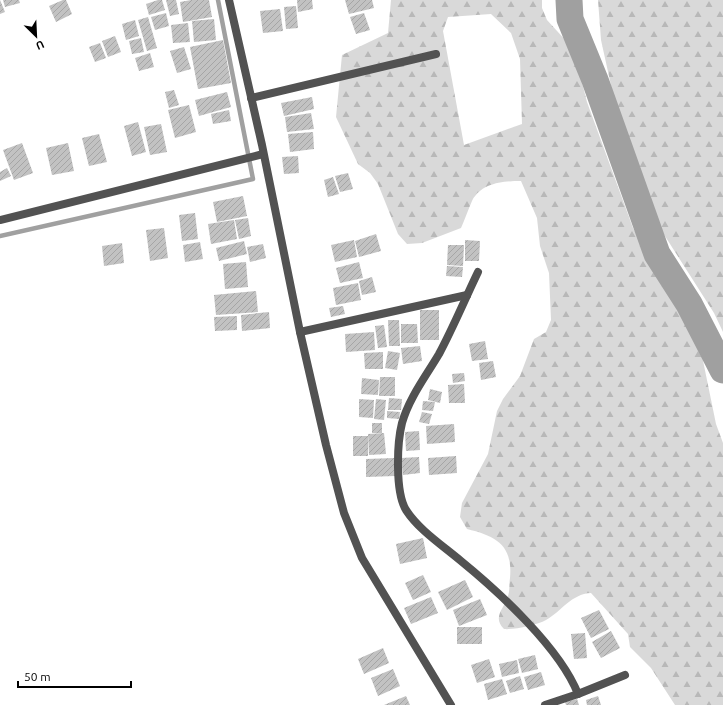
<svg xmlns="http://www.w3.org/2000/svg" width="723" height="705" font-family="Ubuntu,sans-serif">
<style>
.forest{fill:url(#forest-firs);fill-rule:evenodd}
.lines{fill:none;stroke-linecap:round;stroke-linejoin:round}
.stream{stroke:#a0a0a0;stroke-width:4.5}
.river{stroke:#a0a0a0;stroke-width:27}
.building{fill:url(#building-hatch)}
.minor{stroke:#525252;stroke-width:8}
</style>
<defs>
<pattern id="forest-firs" width="22" height="20" patternUnits="userSpaceOnUse"><rect width="22" height="20" fill="#d9d9d9"/><path d="M5 1l3.5 6h-7zM16 11l3.5 6h-7z" fill="#b8b8b8"/></pattern>
<pattern id="building-hatch" width="6" height="6" patternUnits="userSpaceOnUse"><rect width="6" height="6" fill="#c2c2c2"/><path d="M-1 1l2-2M0 6l6-6M5 7l2-2" fill="none" stroke="#a5a5a5"/></pattern>
</defs>
<rect width="100%" height="100%" fill="#fff"/>
<!-- forest -->
<g class="forest">
<path d="M391 0H542V8L547 20 568 43 577 63 587 102 633 228 700 346 716 424 723 443V705H675L651 668 630 647 628 634 591 593C571 594 562 611 546 620 537 625 514 630 504 629 492 617 504 609 508 596 510 591 509 584 510 578 513 545 496 536 467 529L460 517 462 503 488 454 497 411 503 399 520 376 534 339 546 332 551 320 549 273 540 246 537 218 521 181C503 181 481 183 472 201 468 210 465 219 461 228L422 243 407 244 398 234 378 184 370 173 358 164 336 117 342 55 388 33ZM491 14 511 33 520 59 522 124 464 145 443 31 448 17Z"/>
<polygon points="598,0 723,0 723,332 714,313 656,222 640,170 616,108 601,40"/>
</g>
<g class="lines">
<!-- stream -->
<polyline class="stream" points="0,236 253,179 218,0"/>
<!-- river -->
<polyline class="river" points="569,0 570,19 595,80 657,254 689,304 723,370"/>
</g>
<!-- building -->
<g class="building">
<polygon points="0,0 5,12 0,14"/>
<polygon points="3,0 19,0 20,3 5,7"/>
<polygon points="63,0 66,0 72,14 56,22 49,6"/>
<polygon points="158,0 162,0 165,10 149,15 146,4"/>
<polygon points="166,0 176,0 179,14 170,16"/>
<polygon points="191,0 209,0 212,17 183,22 180,2"/>
<polygon points="297,0 312,0 313,9 298,12"/>
<polygon points="345,0 372,0 374,8 349,14"/>
<polygon points="296,6 298,28 286,29 284,7"/>
<polygon points="280,9 283,31 263,33 260,11"/>
<polygon points="166,13 169,26 155,30 151,17"/>
<polygon points="364,13 370,30 356,34 350,17"/>
<polygon points="148,17 157,48 147,51 138,20"/>
<polygon points="214,19 216,40 194,42 192,21"/>
<polygon points="135,20 139,36 126,40 122,24"/>
<polygon points="188,23 190,42 173,43 171,25"/>
<polygon points="115,36 121,52 108,57 102,41"/>
<polygon points="141,38 144,52 132,54 129,41"/>
<polygon points="223,40 231,83 198,89 190,47"/>
<polygon points="100,43 106,58 95,62 89,47"/>
<polygon points="184,47 191,69 177,73 170,51"/>
<polygon points="150,53 154,67 139,71 135,58"/>
<polygon points="174,90 179,105 169,108 165,92"/>
<polygon points="227,92 231,107 199,116 195,100"/>
<polygon points="312,97 314,109 284,116 281,103"/>
<polygon points="189,105 196,132 175,138 168,110"/>
<polygon points="229,110 231,121 213,124 211,114"/>
<polygon points="311,113 314,129 287,132 285,117"/>
<polygon points="138,122 146,152 132,156 124,126"/>
<polygon points="161,124 167,152 150,155 144,127"/>
<polygon points="313,132 314,149 290,152 288,134"/>
<polygon points="99,134 107,162 89,166 82,138"/>
<polygon points="22,143 33,173 14,180 3,150"/>
<polygon points="68,143 74,171 52,175 46,148"/>
<polygon points="298,156 299,173 284,174 282,157"/>
<polygon points="7,168 11,176 0,181 0,172"/>
<polygon points="348,173 353,189 340,192 335,176"/>
<polygon points="333,177 339,194 328,197 324,180"/>
<polygon points="243,196 247,216 217,222 213,202"/>
<polygon points="195,213 198,239 182,241 179,215"/>
<polygon points="248,218 251,236 239,239 235,220"/>
<polygon points="234,220 237,239 211,244 208,224"/>
<polygon points="164,228 168,258 150,261 146,230"/>
<polygon points="376,234 381,251 359,257 355,241"/>
<polygon points="354,240 357,257 335,262 331,245"/>
<polygon points="465,240 480,241 479,261 465,261"/>
<polygon points="244,241 247,254 219,261 216,248"/>
<polygon points="200,242 203,259 185,262 183,245"/>
<polygon points="122,243 124,263 104,266 102,246"/>
<polygon points="263,244 266,258 250,262 247,247"/>
<polygon points="448,245 464,245 463,266 447,265"/>
<polygon points="246,262 248,287 225,289 223,264"/>
<polygon points="359,262 363,278 340,283 336,268"/>
<polygon points="447,266 463,267 462,277 446,276"/>
<polygon points="372,277 376,292 362,295 359,281"/>
<polygon points="358,283 361,300 336,305 333,288"/>
<polygon points="256,291 258,312 216,315 214,295"/>
<polygon points="343,306 345,314 331,317 329,308"/>
<rect x="420" y="310" width="19" height="30"/>
<polygon points="269,312 270,328 242,331 241,315"/>
<polygon points="237,316 237,330 215,331 214,317"/>
<polygon points="388,320 399,320 400,346 389,346"/>
<polygon points="401,324 417,324 418,343 401,343"/>
<polygon points="384,325 387,347 378,348 375,326"/>
<polygon points="374,332 375,350 346,352 345,334"/>
<polygon points="485,341 488,359 472,361 469,344"/>
<polygon points="420,346 422,361 403,364 401,348"/>
<polygon points="388,351 400,353 397,370 385,368"/>
<polygon points="383,352 383,369 365,369 364,353"/>
<polygon points="493,361 496,377 481,380 479,363"/>
<polygon points="464,373 465,381 453,383 452,374"/>
<polygon points="380,377 395,377 395,396 379,396"/>
<polygon points="362,378 379,380 378,395 361,394"/>
<polygon points="464,384 465,403 449,403 448,385"/>
<polygon points="430,389 442,392 440,403 428,400"/>
<polygon points="389,398 402,399 401,410 388,410"/>
<polygon points="359,399 374,400 373,418 359,417"/>
<polygon points="376,399 386,400 384,420 374,419"/>
<polygon points="423,401 435,402 433,411 422,410"/>
<polygon points="387,411 400,412 399,419 387,418"/>
<polygon points="422,412 432,414 429,424 419,422"/>
<rect x="372" y="423" width="10" height="10"/>
<polygon points="454,424 455,442 427,444 426,426"/>
<polygon points="419,431 420,450 406,451 405,432"/>
<polygon points="384,433 386,454 369,455 368,434"/>
<rect x="353" y="436" width="15" height="20"/>
<polygon points="456,456 457,473 429,475 428,458"/>
<polygon points="419,457 420,473 403,475 401,458"/>
<polygon points="394,458 395,476 366,477 366,459"/>
<polygon points="423,538 427,558 400,564 396,544"/>
<polygon points="423,575 431,592 413,600 405,583"/>
<polygon points="465,580 473,597 447,610 438,592"/>
<polygon points="431,597 438,613 411,624 404,608"/>
<polygon points="480,599 487,615 459,626 453,610"/>
<polygon points="599,610 609,629 591,638 581,618"/>
<rect x="457" y="627" width="25" height="17"/>
<polygon points="611,631 620,648 601,658 592,642"/>
<polygon points="585,633 587,658 574,659 571,634"/>
<polygon points="383,648 389,663 364,674 358,659"/>
<polygon points="535,655 538,669 522,673 518,659"/>
<polygon points="489,659 495,677 477,683 471,665"/>
<polygon points="517,660 519,673 502,677 499,664"/>
<polygon points="393,669 400,686 378,696 371,678"/>
<polygon points="541,672 545,685 528,690 524,677"/>
<polygon points="520,676 524,689 510,693 506,681"/>
<polygon points="502,679 507,694 488,700 484,684"/>
<polygon points="406,696 410,705 384,705"/>
<polygon points="598,696 601,705 587,705 586,700"/>
<polygon points="577,699 579,705 566,705 565,702"/>
</g>
<g class="lines">
<!-- minor -->
<g class="minor">
<polyline points="229,0 262,145 300,332 326,445 344,513 362,558 451,705"/>
<polyline points="251,98 436,54"/>
<polyline points="0,220 263,154"/>
<path d="M478 272C465 299 453 328 439 354 426 376 409 398 402 423 397 443 395 492 406 510 419 530 442 545 461 561 499 592 560 648 578 694L545 705"/>
<polyline points="300,332 467,295"/>
<polyline points="578,694 625,675"/>
</g>
</g>
<!-- north arrow -->
<g transform="translate(36 36) rotate(156)" stroke="#ffffff" stroke-width="3" paint-order="stroke">
<path d="M0-3L7 15L0 10L-7 15Z" fill="#000000"/>
<text y="-6" font-size="11" font-weight="bold" text-anchor="middle" fill="#000000">U</text>
</g>
<!-- scale -->
<path d="M18 681v6h113v-6" fill="none" stroke="#000000" stroke-width="2"/>
<text x="24" y="681" font-size="12" fill="#000000" stroke="#ffffff" stroke-width="3" paint-order="stroke">50 m</text>
</svg>
